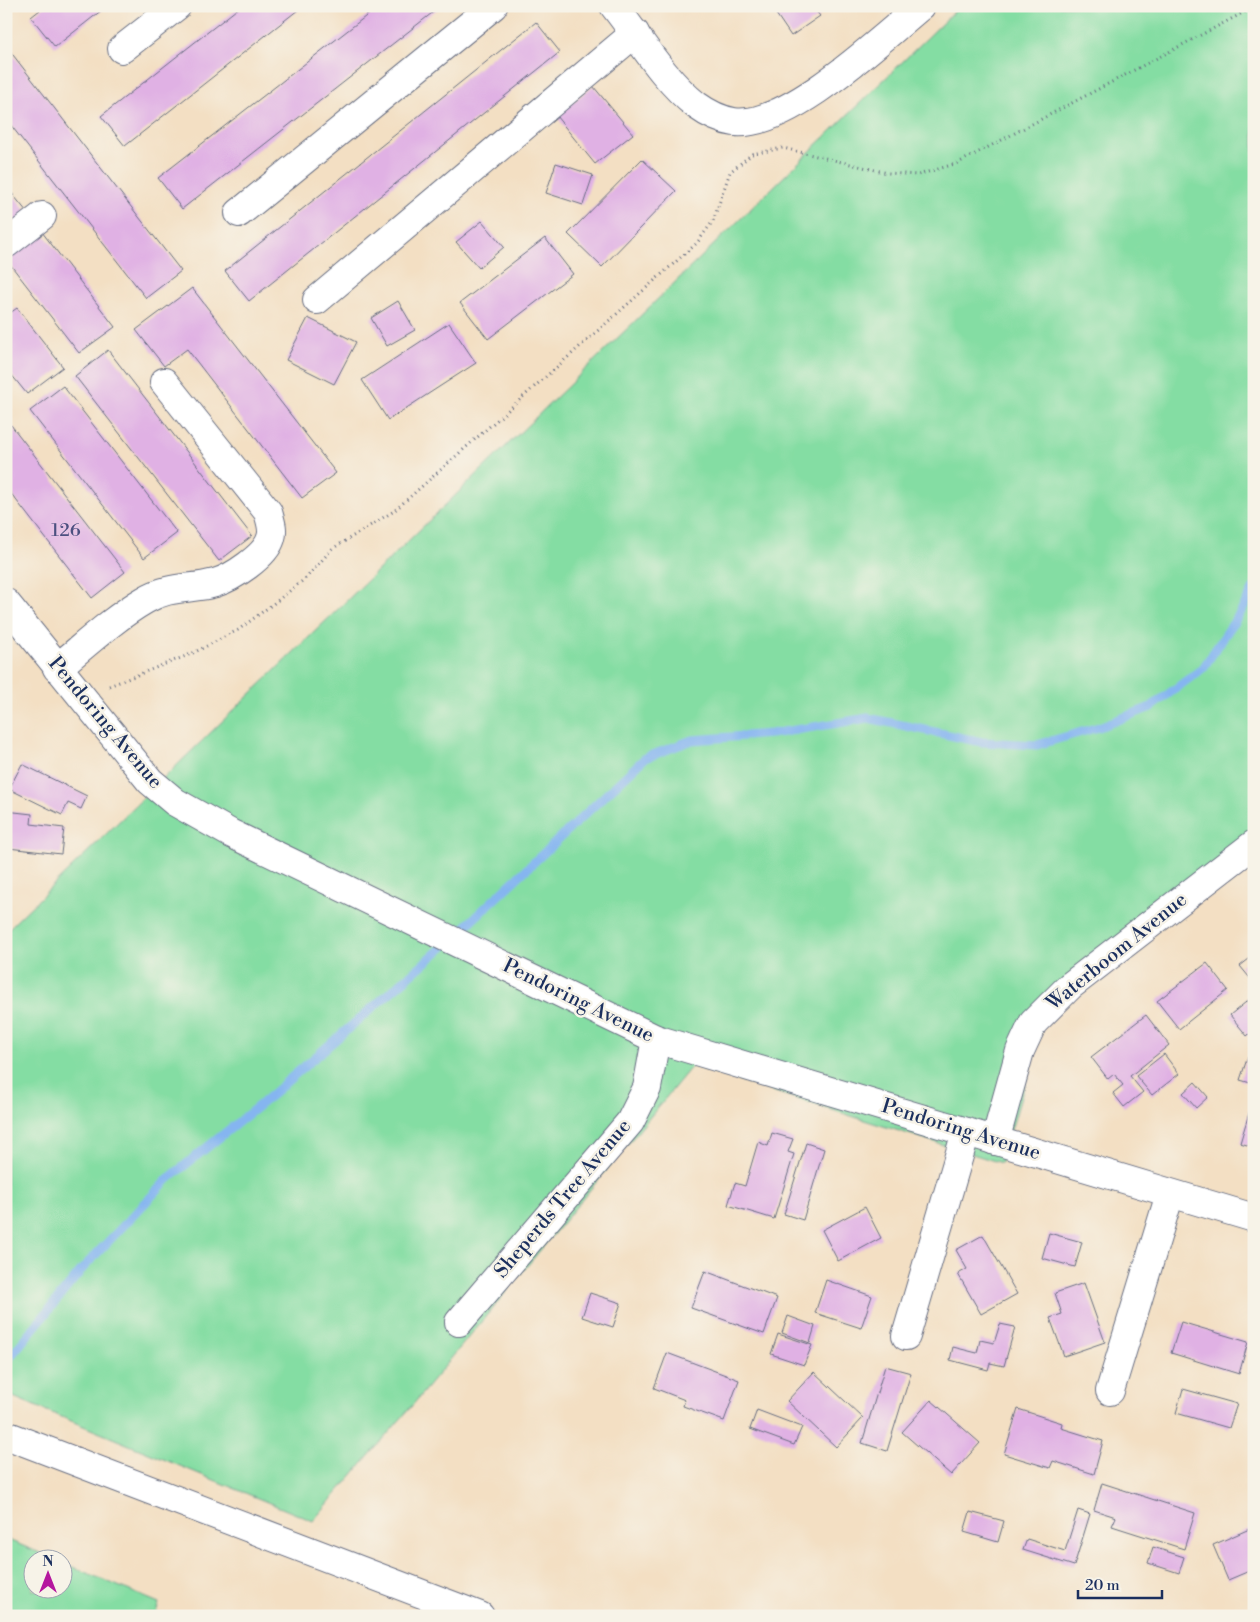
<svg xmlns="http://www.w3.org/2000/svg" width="1260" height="1622" font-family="'Libre Bodoni',serif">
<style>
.green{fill:#84dda3;stroke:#508680}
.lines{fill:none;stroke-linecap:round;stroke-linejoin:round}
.stream{stroke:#85b5f0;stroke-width:9}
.building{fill:#e0b1e4}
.minor-casing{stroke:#676d81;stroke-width:30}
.highway-casing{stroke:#676d81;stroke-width:30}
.path{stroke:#676d81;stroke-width:3;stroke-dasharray:1 4;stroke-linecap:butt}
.minor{stroke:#fff;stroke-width:28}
.highway{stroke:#fff;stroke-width:28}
.labels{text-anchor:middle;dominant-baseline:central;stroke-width:5;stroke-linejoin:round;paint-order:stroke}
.number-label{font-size:18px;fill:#4c5080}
.street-label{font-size:20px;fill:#1b2f5e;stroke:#f7f3e8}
</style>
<rect width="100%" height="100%" fill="#f7f3e8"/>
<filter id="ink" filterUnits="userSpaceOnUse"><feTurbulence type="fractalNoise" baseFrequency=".02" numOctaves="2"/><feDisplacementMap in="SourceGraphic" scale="10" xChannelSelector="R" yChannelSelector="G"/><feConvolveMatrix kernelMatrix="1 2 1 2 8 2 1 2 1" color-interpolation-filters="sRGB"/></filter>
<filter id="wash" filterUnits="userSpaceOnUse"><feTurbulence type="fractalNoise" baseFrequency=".0096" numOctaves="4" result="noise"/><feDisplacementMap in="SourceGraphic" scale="20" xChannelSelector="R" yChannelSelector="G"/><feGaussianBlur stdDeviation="1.12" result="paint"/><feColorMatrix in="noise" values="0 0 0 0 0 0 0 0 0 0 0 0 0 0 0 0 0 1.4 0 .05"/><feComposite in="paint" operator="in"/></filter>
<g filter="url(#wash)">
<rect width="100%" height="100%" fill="#f3dfc3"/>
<!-- green -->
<g class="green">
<polygon points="960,6 1254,6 1254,854 1046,1014 1001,1163 692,1066 416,1401 313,1521 6,1394 6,931"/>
<polygon points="6,1539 55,1559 32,1560 32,1590 62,1590 63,1563 159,1603 155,1616 6,1616"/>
</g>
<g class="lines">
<!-- stream -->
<polyline class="stream" points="6,1362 84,1267 168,1179 262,1103 451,940 645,758 692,740 771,734 868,718 982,742 1037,745 1099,727 1151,707 1203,668 1242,610 1254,588"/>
</g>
<g id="blocks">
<!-- building -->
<g class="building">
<polygon points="45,6 107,6 55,47 31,17"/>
<polygon points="241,6 303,6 125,146 101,116"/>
<polygon points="379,6 441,6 182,209 158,178"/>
<polygon points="766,6 812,6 820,16 791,36 772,8"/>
<polygon points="536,22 560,52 249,301 225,271"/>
<polygon points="6,46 181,271 146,298 6,119"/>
<polygon points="593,86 633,134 595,164 556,116"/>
<polygon points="642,159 676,191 602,267 568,234"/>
<polygon points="556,163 593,175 583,205 546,193"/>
<polygon points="6,186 27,212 6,228"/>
<polygon points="482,221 504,247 479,268 456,242"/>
<polygon points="42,232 115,327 79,353 6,259"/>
<polygon points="545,238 573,274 488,339 460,303"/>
<polygon points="192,288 336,473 302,498 187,349 164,366 136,330"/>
<polygon points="398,301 415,330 387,346 371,318"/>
<polygon points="17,308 63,367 27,394 6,368 6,316"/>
<polygon points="308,318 356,342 334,384 286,360"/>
<polygon points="449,323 476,363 388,420 362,380"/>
<polygon points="108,350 252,536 219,561 75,376"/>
<polygon points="63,386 177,533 144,558 30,411"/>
<polygon points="11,425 125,572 92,598 6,487 6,429"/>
<polygon points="22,764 87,796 81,809 68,803 62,815 9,789"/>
<polygon points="6,811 32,814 31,824 64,828 61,854 8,848 10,839 6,839"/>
<polygon points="1254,955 1254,983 1240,966"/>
<polygon points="1207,963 1228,990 1179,1029 1157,1001"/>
<polygon points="1251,998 1254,1001 1254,1030 1247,1036 1230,1015"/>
<polygon points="1146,1015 1169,1045 1130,1076 1143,1092 1124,1107 1113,1093 1123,1085 1114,1074 1108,1079 1091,1057"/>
<polygon points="1164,1054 1179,1074 1152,1095 1136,1076"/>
<polygon points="1248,1056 1254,1057 1254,1084 1240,1080"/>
<polygon points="1195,1082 1208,1097 1196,1108 1183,1093"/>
<polygon points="1253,1100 1254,1100 1254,1147 1240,1143"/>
<polygon points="772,1133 793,1139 788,1152 794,1154 774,1219 728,1205 735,1183 745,1186 758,1142 768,1146"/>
<polygon points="806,1143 824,1149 803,1220 784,1214"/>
<polygon points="865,1207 881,1238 838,1261 822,1230"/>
<polygon points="1049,1233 1082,1242 1075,1267 1042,1258"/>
<polygon points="983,1235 1017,1294 981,1314 958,1274 967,1269 956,1250"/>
<polygon points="705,1271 777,1298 764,1334 691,1308"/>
<polygon points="826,1280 872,1296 861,1328 815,1313"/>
<polygon points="1084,1283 1105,1342 1064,1356 1050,1318 1062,1314 1055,1293"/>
<polygon points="590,1293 621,1303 613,1327 582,1317"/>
<polygon points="788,1316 815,1326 810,1343 782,1333"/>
<polygon points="1181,1322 1248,1342 1239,1374 1171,1353"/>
<polygon points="1000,1324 1015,1327 1004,1366 990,1363 988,1370 950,1360 953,1347 977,1353 980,1340 994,1343"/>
<polygon points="778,1334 812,1345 804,1365 771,1354"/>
<polygon points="667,1353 739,1380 724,1421 683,1406 685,1400 654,1388"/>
<polygon points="885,1366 911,1373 887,1451 862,1443"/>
<polygon points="814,1372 863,1418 836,1447 787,1401"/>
<polygon points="1183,1389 1237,1404 1229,1428 1176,1413"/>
<polygon points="931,1400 980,1443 951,1475 902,1432"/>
<polygon points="1018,1409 1062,1423 1061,1428 1103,1441 1094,1474 1053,1461 1050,1468 1004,1454"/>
<polygon points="757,1410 802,1427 794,1445 750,1429"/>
<polygon points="1102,1483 1195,1513 1184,1549 1112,1526 1116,1517 1094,1510"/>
<polygon points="1078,1510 1090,1514 1074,1566 1023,1550 1027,1539 1065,1551"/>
<polygon points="970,1512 1004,1521 998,1542 964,1532"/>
<polygon points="1254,1527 1254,1569 1228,1580 1213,1545"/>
<polygon points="1153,1547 1184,1557 1179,1573 1148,1563"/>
</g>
</g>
</g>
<g filter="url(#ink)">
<use href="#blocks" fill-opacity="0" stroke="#676d81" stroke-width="1"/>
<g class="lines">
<!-- minor casing -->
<g class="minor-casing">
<g id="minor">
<path d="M614 6C640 39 663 79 696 105 707 113 720 120 734 122 787 129 881 39 921 6"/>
<polyline points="122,49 177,6"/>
<polyline points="239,213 493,6"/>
<polyline points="6,244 42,216"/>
<polyline points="317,300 635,33"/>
<polyline points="6,603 150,781 175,802 230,833 656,1039 1254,1218"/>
<path d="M57 668C85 645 114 618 145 600 170 585 190 590 215 583 232 578 266 556 271 538 274 529 270 520 268 512L164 382"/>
<polyline points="995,1141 1020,1051 1033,1023 1070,986 1254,844"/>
<polyline points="459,1322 630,1122 647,1088 656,1039"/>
<polyline points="906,1336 966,1132"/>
<polyline points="1110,1391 1170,1194"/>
</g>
</g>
<!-- highway casing -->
<g class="highway-casing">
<polyline id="highway" points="6,1435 480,1616"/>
</g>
<!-- path -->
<polyline class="path" points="109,686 191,654 238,630 273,604 306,578 332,549 394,511 697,243 713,221 730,172 752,154 783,148 888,173 918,175 958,163 1254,7"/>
<!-- minor -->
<use href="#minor" class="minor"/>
<!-- highway -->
<use href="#highway" class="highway"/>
</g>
</g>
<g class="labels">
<!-- number labels -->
<g class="number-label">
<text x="66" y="530">126</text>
</g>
<!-- street labels -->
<g class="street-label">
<text transform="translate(105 723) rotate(50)">Pendoring Avenue</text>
<text transform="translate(1117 952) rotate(-39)">Waterboom Avenue</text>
<text transform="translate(578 1001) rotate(26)">Pendoring Avenue</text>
<text transform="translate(961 1130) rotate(17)">Pendoring Avenue</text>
<text transform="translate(563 1199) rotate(-50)">Sheperds Tree Avenue</text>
</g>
</g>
<!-- margin -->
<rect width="1260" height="1622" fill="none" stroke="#f7f3e8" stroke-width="25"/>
<!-- north arrow -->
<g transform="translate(48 1574)"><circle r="24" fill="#f7f3e8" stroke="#9fa5b1"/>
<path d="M0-4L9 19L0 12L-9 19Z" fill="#b5179e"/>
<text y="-8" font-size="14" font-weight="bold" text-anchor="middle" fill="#1b2f5e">N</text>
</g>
<!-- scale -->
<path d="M1078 1590v8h84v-8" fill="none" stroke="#1b2f5e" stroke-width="2.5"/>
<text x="1085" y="1590" font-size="15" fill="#1b2f5e" stroke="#f7f3e8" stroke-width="4" paint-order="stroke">20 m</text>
</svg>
